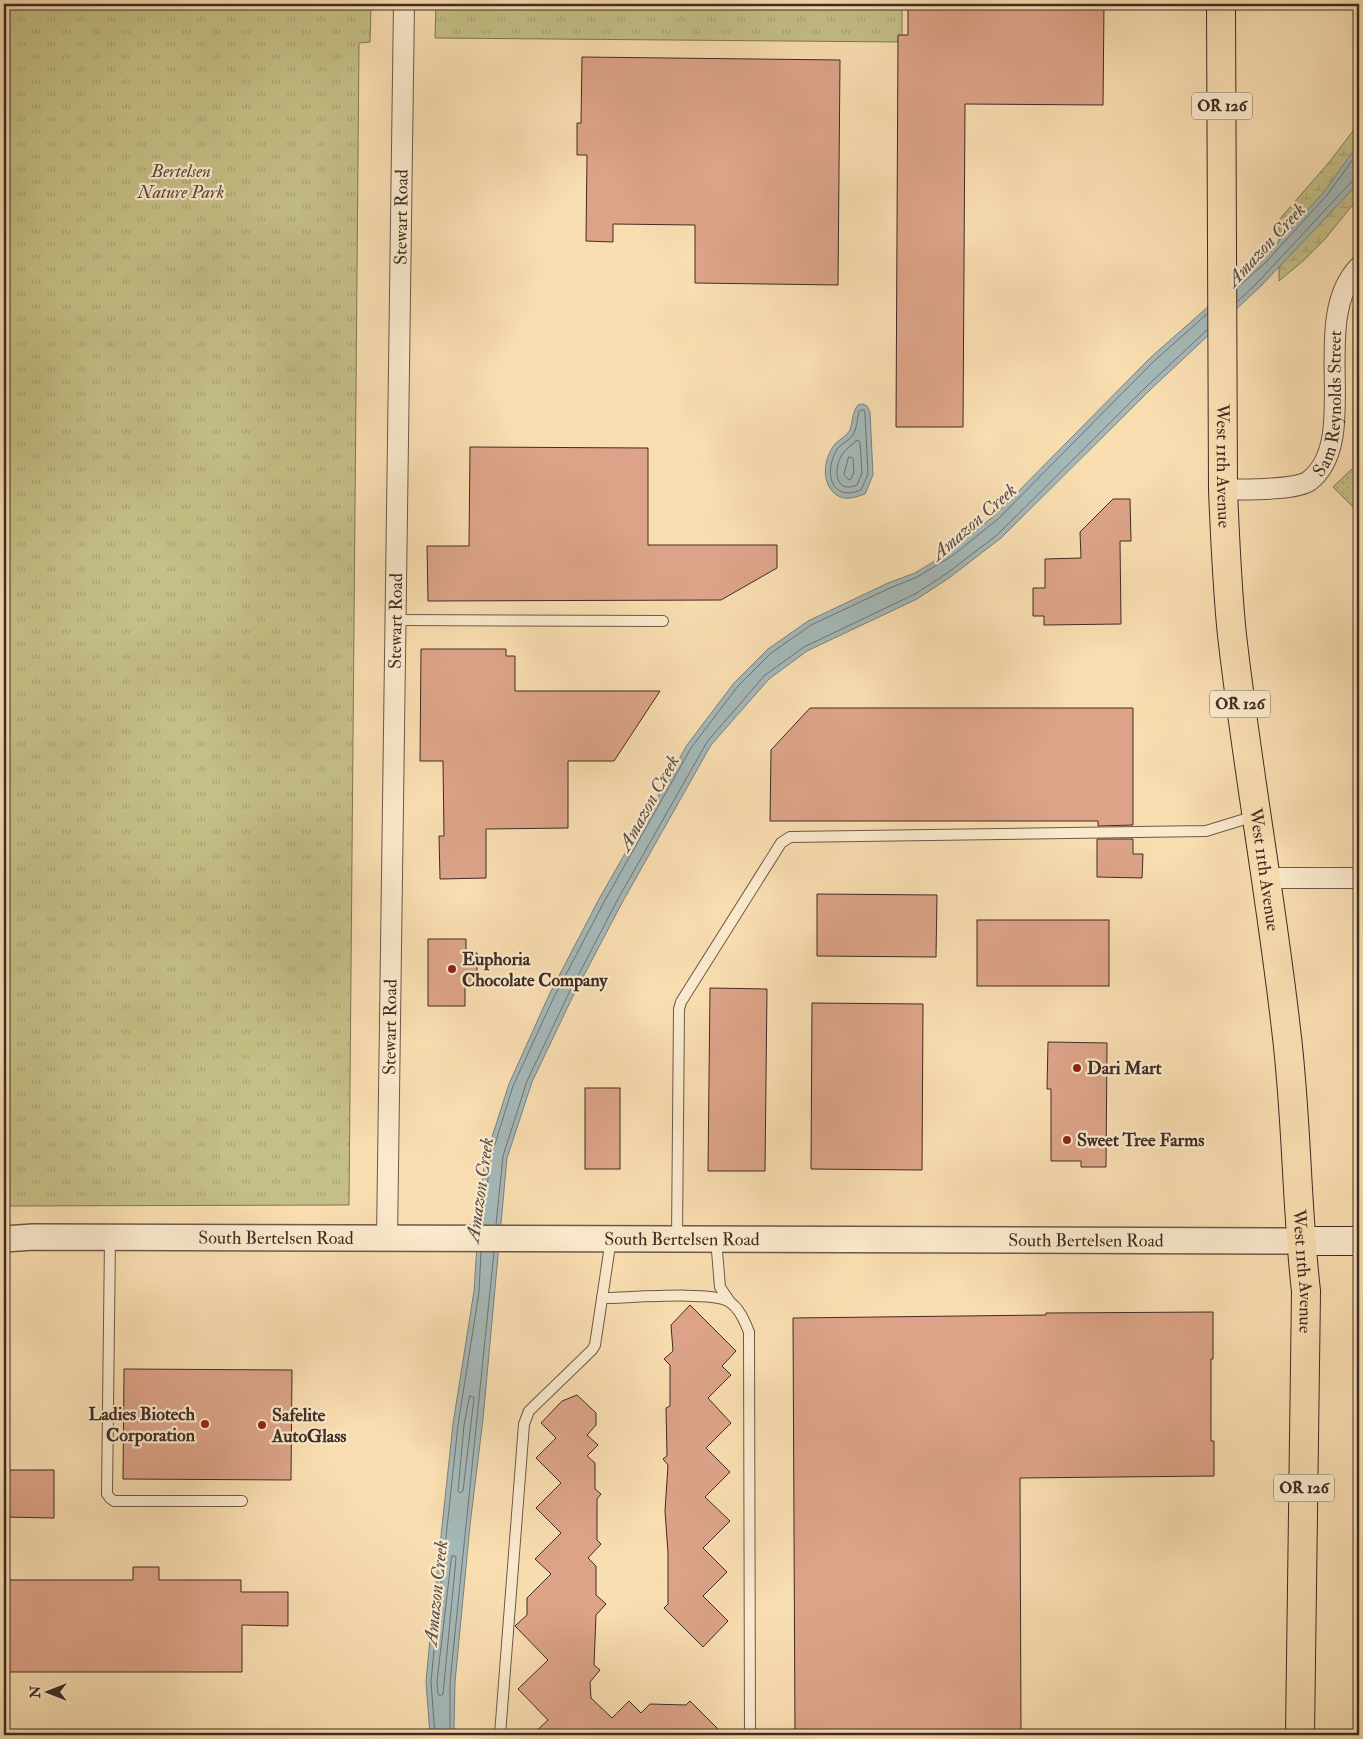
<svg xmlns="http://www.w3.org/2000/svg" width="1363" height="1739" font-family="'IM FELL Double Pica',serif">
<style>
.grass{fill:url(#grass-dots);stroke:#827655}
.wetland{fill:url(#wetland-marsh);stroke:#827655}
.park{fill:url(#park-tufts);stroke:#827655}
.water{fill:#a4b8b8;stroke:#7c807d}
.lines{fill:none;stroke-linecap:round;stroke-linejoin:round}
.shore{stroke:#72726e;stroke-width:1}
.building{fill:#dca388;stroke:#402c24}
.service-casing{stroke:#6e5847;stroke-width:12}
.minor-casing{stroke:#6e5847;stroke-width:22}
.tertiary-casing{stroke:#6e5847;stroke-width:28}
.secondary-casing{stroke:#402c24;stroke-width:30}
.primary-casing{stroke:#402c24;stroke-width:30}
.service{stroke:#fae9cc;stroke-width:10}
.minor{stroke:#fae9cc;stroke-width:20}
.tertiary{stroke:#fae9cc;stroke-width:25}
.secondary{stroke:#fae9cc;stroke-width:28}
.primary{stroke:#f8ddb0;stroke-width:28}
.poi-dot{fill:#8f2418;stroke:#fae9cc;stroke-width:2}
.labels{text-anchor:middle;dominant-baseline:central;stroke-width:4.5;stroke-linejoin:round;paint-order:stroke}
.shield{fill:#fae9cc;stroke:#786556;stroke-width:1}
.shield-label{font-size:16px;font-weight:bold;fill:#402c24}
.park-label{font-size:18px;font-style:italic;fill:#5a4938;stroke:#fae9cc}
.street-label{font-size:18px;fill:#402c24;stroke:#fae9cc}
.poi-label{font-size:18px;font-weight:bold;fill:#402c24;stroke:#fae9cc;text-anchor:start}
.water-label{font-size:19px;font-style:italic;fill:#594f49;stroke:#fae9cc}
</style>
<defs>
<pattern id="grass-dots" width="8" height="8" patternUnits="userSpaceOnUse" patternTransform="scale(1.25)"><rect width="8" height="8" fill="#c4bf86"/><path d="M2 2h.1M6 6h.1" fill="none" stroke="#a9a474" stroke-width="1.8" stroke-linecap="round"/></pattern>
<pattern id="wetland-marsh" width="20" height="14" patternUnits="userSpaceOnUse" patternTransform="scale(1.25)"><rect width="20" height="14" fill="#c4bf86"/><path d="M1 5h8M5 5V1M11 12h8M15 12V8" fill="none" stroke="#a9a474"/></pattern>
<pattern id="park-tufts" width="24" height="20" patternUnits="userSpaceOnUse" patternTransform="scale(1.25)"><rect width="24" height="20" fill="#c4bf86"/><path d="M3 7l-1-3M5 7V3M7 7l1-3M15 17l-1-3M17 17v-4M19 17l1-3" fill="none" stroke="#a9a474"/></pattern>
</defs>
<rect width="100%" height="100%" fill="#f8ddb0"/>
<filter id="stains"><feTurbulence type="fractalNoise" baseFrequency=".004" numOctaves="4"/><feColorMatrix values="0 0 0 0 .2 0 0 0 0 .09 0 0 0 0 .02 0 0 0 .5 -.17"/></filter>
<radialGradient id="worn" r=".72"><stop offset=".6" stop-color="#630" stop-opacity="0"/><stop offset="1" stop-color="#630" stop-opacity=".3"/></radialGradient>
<!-- grass -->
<polygon class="grass" points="1359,290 1359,508 1356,510 1333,487 1353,468 1353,308"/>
<!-- wetland -->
<polygon class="wetland" points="1359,123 1359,197 1325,239 1304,260 1279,281 1279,220 1331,160"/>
<!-- park -->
<g class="park">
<polygon points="4,4 371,4 370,42 359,43 349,1205 4,1206"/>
<polygon points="436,4 902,4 902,42 435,38"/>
</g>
<!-- water -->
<g class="water">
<polygon points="1359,143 1359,179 1350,192 1261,286 1151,389 1001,538 949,578 917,599 807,651 769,679 711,745 623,901 573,996 532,1082 507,1158 483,1419 470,1525 455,1682 454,1727 455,1735 430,1735 426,1682 430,1639 453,1424 474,1291 480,1200 485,1159 509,1084 549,995 599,899 687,745 734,683 768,649 808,621 888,583 915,573 948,553 995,515 1150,358 1262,259 1324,192"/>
<path d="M863 404 867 406 870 412 873 475 865 494C853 498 843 502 833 492 821 480 824 456 836 443 840 439 847 436 850 430 853 421 852 412 858 405Z"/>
</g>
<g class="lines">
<!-- shore -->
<g class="shore">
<polyline points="1237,288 1265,263 1327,195 1359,151"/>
<polyline points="1237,302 1258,282 1354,179 1359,177"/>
<path d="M861 410H864L865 414 868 474 861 490C830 503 823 470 838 448 842 443 849 441 853 435 857 429 857 419 859 412Z"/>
<path d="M856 441 858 440 860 442 862 473 857 485C833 495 833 465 844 452 847 448 852 445 856 441Z"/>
<polygon points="849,457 853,458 854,472 851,479 849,480 844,475"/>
<polyline points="483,1225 490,1160 513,1086 554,997 604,902 691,748 738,686 771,653 811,625 890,588 917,577 952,556 998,519 1153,362 1207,314"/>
<polyline points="496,1225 503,1156 527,1081 569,993 618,899 707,742 765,675 804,647 915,594 946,574 997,535 1147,386 1207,330"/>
<polygon points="470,1396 474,1398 463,1491 460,1493 458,1491 464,1425"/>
<polygon points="452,1556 455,1556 456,1558 443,1694 440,1696 438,1694 437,1682"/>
<polyline points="435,1735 431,1682 435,1640 458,1425 479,1292 481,1252"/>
<polyline points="450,1735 450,1682 494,1252"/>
</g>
</g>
<!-- building -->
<g class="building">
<polygon points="908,4 1104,4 1103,105 965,104 963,427 896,427 898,35 908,35"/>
<polygon points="582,57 840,60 838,285 695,283 695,225 613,224 613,242 586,241 587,155 577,155 577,123 581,123"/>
<polygon points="470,447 648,448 648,545 777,545 777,568 721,600 428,601 427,546 469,546"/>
<polygon points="1113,499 1130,499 1131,541 1120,541 1121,624 1044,625 1044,616 1033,616 1033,588 1045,588 1045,559 1081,558 1080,532"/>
<polygon points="421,649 506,649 506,656 515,656 515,691 660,691 614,761 568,761 568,828 486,829 486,878 440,879 439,836 444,836 443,761 420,761"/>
<polygon points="810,708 1133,708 1133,825 1098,826 1098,821 770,821 771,750"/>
<polygon points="1097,839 1133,839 1133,854 1143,854 1142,878 1097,877"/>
<polygon points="817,894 937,895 936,957 817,956"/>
<rect x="977" y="920" width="132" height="66"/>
<polygon points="428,939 466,939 466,953 477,953 477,985 465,985 465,1006 428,1006"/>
<polygon points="710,988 767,989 765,1171 708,1171"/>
<polygon points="812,1003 923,1004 922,1170 811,1169"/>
<polygon points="1048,1042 1107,1043 1106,1167 1081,1167 1081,1161 1051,1161 1051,1089 1047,1089"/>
<rect x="585" y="1088" width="35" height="81"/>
<polygon points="690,1305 736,1351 722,1366 731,1375 708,1398 731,1423 706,1448 730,1472 705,1497 730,1521 703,1548 727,1572 703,1596 728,1621 703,1647 664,1608 668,1604 668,1553 665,1511 668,1465 663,1459 667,1456 666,1408 670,1406 670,1365 664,1359 673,1351 671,1325"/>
<polygon points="1213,1312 1213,1359 1211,1359 1211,1441 1214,1441 1214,1476 1020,1478 1021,1735 795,1735 793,1318 1046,1315 1046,1313"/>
<polygon points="124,1369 292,1370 291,1480 123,1479"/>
<polygon points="577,1395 596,1413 596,1425 587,1435 598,1445 587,1456 595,1463 595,1489 601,1494 597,1499 597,1540 601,1544 588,1558 596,1566 596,1595 606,1604 596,1615 594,1665 600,1670 590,1682 591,1698 612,1718 629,1701 641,1713 650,1704 686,1705 690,1701 724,1735 532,1735 548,1720 518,1689 548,1660 515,1626 527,1615 527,1598 551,1574 535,1559 561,1533 536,1508 561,1483 536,1458 556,1438 541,1423 562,1401"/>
<polygon points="6,1470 54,1470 54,1518 4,1517 4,1488 6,1488"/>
<polygon points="133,1567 159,1567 159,1580 241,1580 241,1592 288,1592 288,1626 242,1625 242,1672 4,1672 4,1580 133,1580"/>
</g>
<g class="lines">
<!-- service casing -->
<g class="service-casing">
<g id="service">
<polyline points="396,620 663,621"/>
<polyline points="110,1238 107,1494 110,1498 114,1501 242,1501"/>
<polyline points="677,1238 679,1009 681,1002 781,843 790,837 1206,831 1255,816"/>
<polyline points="716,1239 720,1287 730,1302"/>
<path d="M602 1298C626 1298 711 1291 728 1301 739 1307 745 1322 749 1332L750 1735"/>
<polyline points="500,1735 524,1424 529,1411 592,1350 595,1345 611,1239"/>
</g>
</g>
<!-- minor casing -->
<g class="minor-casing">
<g id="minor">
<path id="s1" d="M1223 490C1243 489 1294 491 1309 481 1363 440 1307 320 1359 267"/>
<polyline points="1265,878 1359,878"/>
<path id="s2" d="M387 1239 404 4"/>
</g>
</g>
<!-- tertiary casing -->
<g class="tertiary-casing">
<g id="tertiary">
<path id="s3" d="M4 1239 33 1237 1301 1241"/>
</g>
</g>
<!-- secondary casing -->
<g class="secondary-casing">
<polyline id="secondary" points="1301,1241 1359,1241"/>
</g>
<!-- primary casing -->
<g class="primary-casing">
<g id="primary">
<path id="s4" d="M1221 4 1223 490C1225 538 1227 587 1232 635 1247 767 1271 897 1286 1029 1297 1116 1296 1204 1306 1291L1300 1735"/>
</g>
</g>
<!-- service -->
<use href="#service" class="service"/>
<!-- minor -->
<use href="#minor" class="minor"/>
<!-- tertiary -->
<use href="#tertiary" class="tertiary"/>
<!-- secondary -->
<use href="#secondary" class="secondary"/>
<!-- primary -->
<use href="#primary" class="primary"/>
</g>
<!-- markers -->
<g class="poi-dot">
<circle cx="452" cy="969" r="5"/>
<circle cx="1077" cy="1068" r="5"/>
<circle cx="1067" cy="1140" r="5"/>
<circle cx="205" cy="1424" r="5"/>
<circle cx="262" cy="1425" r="5"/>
</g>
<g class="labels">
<!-- shield labels -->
<g class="shield">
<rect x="1192" y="92.5" width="60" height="27" rx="4"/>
<rect x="1210" y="690.5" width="60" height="27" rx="4"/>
<rect x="1274" y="1474.5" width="60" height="27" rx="4"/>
</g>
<g class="shield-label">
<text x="1222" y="106">OR 126</text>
<text x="1240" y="704">OR 126</text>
<text x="1304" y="1488">OR 126</text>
</g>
<!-- park labels -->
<g class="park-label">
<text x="181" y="171">Bertelsen<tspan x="181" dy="21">Nature Park</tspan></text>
</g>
<!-- street labels -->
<g class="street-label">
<text stroke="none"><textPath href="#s2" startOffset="1022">Stewart Road</textPath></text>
<text stroke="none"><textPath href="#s1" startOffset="171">Sam Reynolds Street</textPath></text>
<text stroke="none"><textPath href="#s4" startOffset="462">West 11th Avenue</textPath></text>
<text stroke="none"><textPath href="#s2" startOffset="618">Stewart Road</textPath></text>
<text stroke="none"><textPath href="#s4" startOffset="868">West 11th Avenue</textPath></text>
<text stroke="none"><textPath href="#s2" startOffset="212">Stewart Road</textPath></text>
<text stroke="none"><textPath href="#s3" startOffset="272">South Bertelsen Road</textPath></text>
<text stroke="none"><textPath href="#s3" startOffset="678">South Bertelsen Road</textPath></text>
<text stroke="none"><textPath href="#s3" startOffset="1082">South Bertelsen Road</textPath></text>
<text stroke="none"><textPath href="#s4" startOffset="1272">West 11th Avenue</textPath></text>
</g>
<!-- poi labels -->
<g class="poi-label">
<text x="462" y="959">Euphoria<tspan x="462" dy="21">Chocolate Company</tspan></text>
<text x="1087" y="1068">Dari Mart</text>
<text x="1077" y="1140">Sweet Tree Farms</text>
<text x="195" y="1414" text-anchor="end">Ladies Biotech<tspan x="195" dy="21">Corporation</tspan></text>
<text x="272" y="1415">Safelite<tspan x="272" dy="21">AutoGlass</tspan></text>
</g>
<!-- water labels -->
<g class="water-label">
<text transform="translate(1266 245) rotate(-47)">Amazon Creek</text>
<text transform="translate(974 522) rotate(-41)">Amazon Creek</text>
<text transform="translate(649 803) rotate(-61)">Amazon Creek</text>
<text transform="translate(480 1190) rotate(-82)">Amazon Creek</text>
<text transform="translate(436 1593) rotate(-84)">Amazon Creek</text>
</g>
</g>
<!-- margin -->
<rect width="1363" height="1739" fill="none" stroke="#f8ddb0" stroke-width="20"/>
<rect x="5" y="5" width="1353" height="1729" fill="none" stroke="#402c24" stroke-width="2.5"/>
<rect x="10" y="10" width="1343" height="1719" fill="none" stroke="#402c24"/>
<!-- north arrow -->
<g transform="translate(48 1692) rotate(270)" stroke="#fae9cc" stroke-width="4" paint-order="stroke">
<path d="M0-4L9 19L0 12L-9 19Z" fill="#402c24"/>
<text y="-8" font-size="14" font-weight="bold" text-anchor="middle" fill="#402c24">N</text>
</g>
<rect width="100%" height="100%" filter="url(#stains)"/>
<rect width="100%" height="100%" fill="url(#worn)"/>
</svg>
